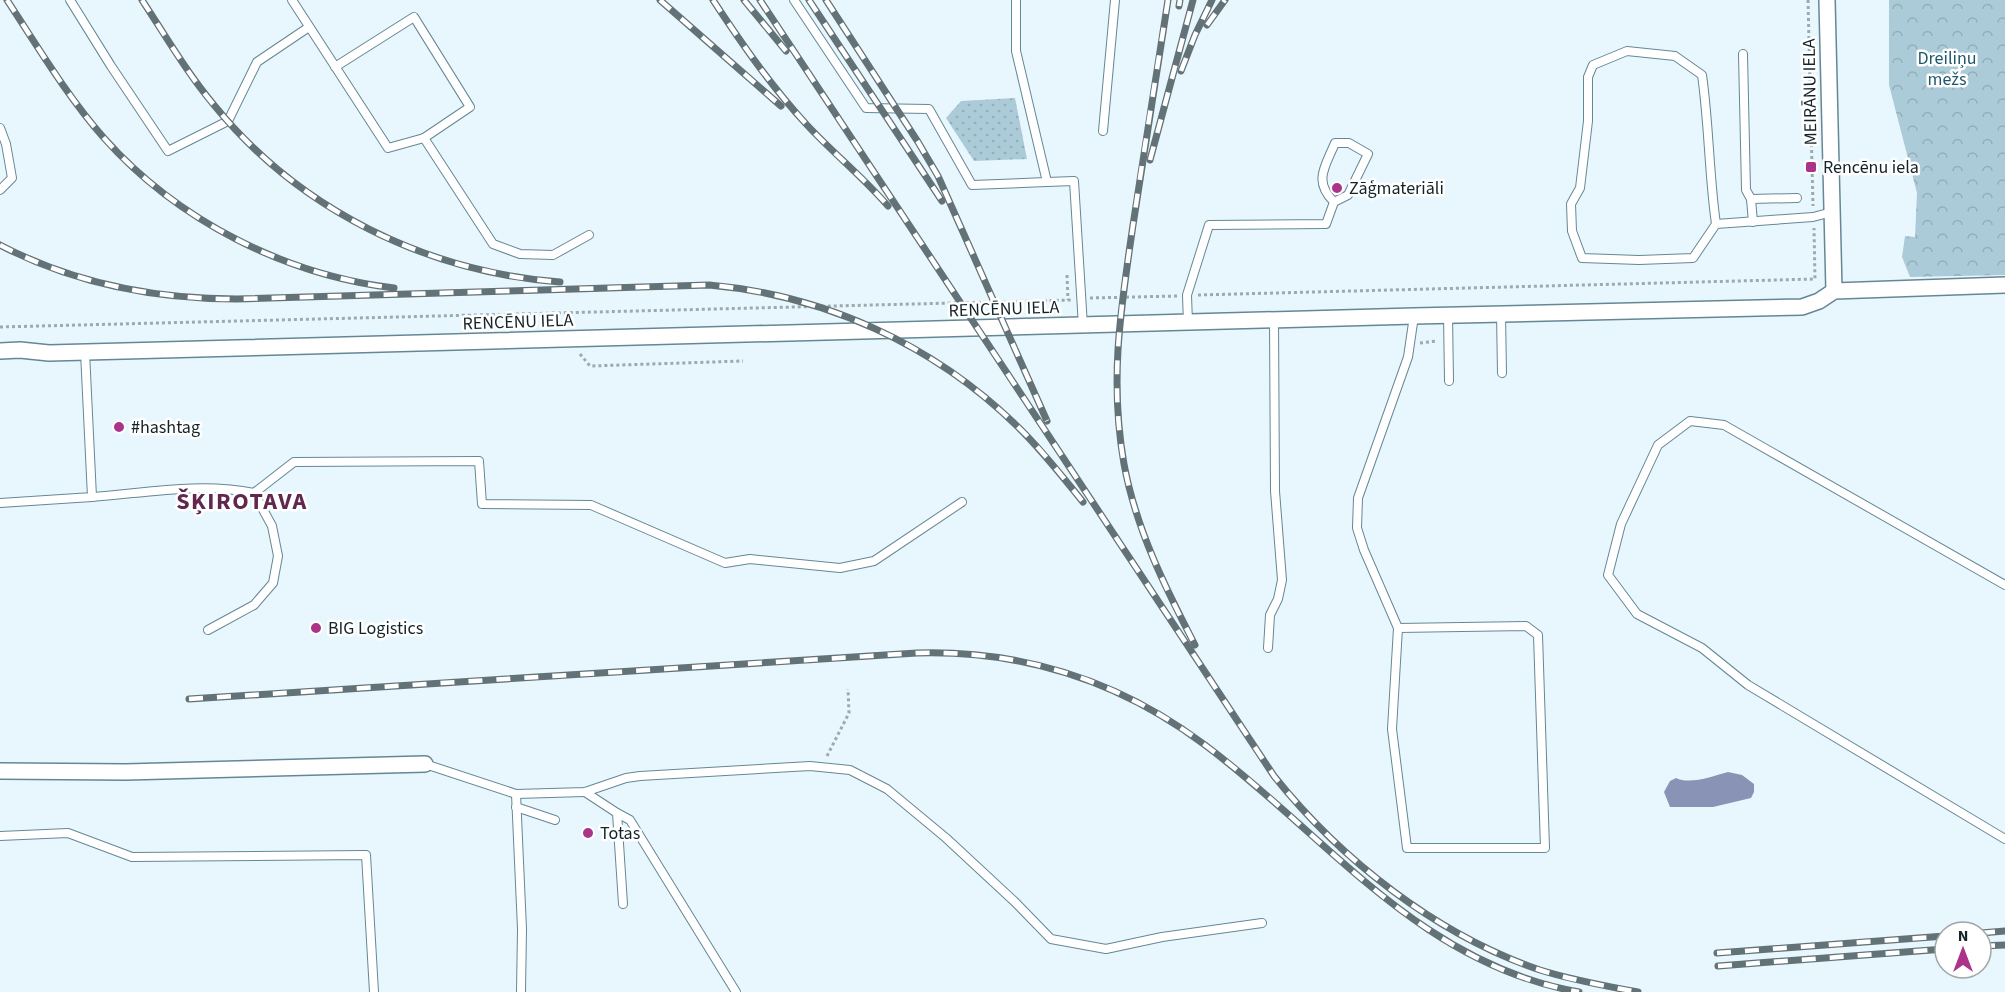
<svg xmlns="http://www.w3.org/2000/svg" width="2005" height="992" font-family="'Source Sans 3',sans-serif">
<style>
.grass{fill:url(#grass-dots)}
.forest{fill:url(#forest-crowns)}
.water{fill:#8893b6}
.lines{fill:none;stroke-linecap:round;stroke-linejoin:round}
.service-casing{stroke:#658795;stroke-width:10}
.minor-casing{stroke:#658795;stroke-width:18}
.path{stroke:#9baaaf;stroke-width:3;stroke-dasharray:3 3;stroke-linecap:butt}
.service{stroke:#fff;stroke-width:8}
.minor{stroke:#fff;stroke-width:15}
.rail-casing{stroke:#637277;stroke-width:7}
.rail{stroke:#fff;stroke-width:4.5;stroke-dasharray:14;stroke-linecap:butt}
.poi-dot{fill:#ab3388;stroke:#fff;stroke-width:2}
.labels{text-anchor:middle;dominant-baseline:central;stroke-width:5;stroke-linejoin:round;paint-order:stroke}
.park-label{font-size:18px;fill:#1d586b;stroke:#fff}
.street-label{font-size:18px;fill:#142328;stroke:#fff}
.poi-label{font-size:18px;fill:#142328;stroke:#fff;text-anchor:start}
.district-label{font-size:24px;font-weight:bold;letter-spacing:1.5px;fill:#62274f;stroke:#fff}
</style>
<defs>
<pattern id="grass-dots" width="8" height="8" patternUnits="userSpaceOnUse" patternTransform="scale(1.5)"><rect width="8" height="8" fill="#accbd8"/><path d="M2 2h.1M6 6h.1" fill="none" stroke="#93aeb9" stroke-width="1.8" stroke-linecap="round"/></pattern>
<pattern id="forest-crowns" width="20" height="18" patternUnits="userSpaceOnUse" patternTransform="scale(1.5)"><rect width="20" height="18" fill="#accbd8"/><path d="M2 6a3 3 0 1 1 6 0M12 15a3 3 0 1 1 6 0" fill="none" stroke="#93aeb9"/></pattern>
</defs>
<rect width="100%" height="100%" fill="#e8f7fd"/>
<!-- grass -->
<polygon class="grass" points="1015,98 1027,159 974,161 946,118 961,101"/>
<!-- forest -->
<polygon class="forest" points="1889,0 2005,0 2005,275 1910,277 1902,257 1905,236 1915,237 1917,193 1889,85"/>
<!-- water -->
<path class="water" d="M1728 772 1742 775 1754 784V792L1751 798 1713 807H1670L1664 792 1670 781 1676 778C1690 785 1713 776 1728 772Z"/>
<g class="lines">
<!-- service casing -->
<g class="service-casing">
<g id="service">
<polyline points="70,0 111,66 168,151 228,121 257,62 309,27"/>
<polyline points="292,0 388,148 424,138 470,107 414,17 335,67"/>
<polyline points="794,0 866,108 929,109 972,185 1047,182"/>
<polyline points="1016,0 1016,51 1047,182 1074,181 1083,326"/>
<polyline points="1743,54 1746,190 1751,199"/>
<polyline points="0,128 6,144 12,178 0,190"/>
<polyline points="1103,131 1115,0"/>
<polyline points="424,138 493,244 520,254 553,255 589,235"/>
<polyline points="1753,222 1751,199 1797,198"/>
<path d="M1716 224C1709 175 1709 124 1702 75L1675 56 1627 51 1593 65 1588 77V121L1580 188 1571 204 1572 231 1582 258 1639 260 1693 258 1716 224 1813 217 1832 212"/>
<polyline points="1501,314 1502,373"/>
<polyline points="1448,315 1449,381"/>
<path d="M1188 323 1187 295 1209 225 1326 224 1334 202 1348 195 1368 154 1349 143H1335C1325 167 1313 181 1334 202"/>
<polyline points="254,493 294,462 479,461 482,504 591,505 725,563 750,559 840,568 874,561 962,502"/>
<path d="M92 497C145 493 201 482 254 493L272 526 278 556 273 583 254 605 208 630"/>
<polyline points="0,503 92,497 85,352"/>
<polyline points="2005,585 1724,425 1690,421 1658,445 1621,524 1608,575 1637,614 1702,648 1748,685 2005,839"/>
<polyline points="1398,628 1392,729 1407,848 1545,848 1538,635 1526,626 1398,628 1364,550 1357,528 1358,498 1408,357 1414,316"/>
<polyline points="1268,648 1270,615 1278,599 1282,580 1275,491 1274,321"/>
<polyline points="425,764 516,794 585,792 626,778 640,776 810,766 850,770 887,789 946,838 1015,902 1051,939 1106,949 1162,937 1262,923"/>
<polyline points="585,792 617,813 623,904"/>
<polyline points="516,794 522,929 521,992"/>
<polyline points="516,807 555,820"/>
<polyline points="617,813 630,820 736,992"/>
<polyline points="0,836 68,833 132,857 366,855 374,992"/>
</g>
</g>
<!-- minor casing -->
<g class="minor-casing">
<g id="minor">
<polyline points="1827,0 1834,291"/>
<polyline points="0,351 20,350 49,353 1414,316 1802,307 1819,301 1834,291 2005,285"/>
<polyline points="0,771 126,772 425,764"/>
</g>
</g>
<!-- path -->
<g class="path">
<polyline points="1808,0 1813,206"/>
<polyline points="1067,275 1068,300"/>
<polyline points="1198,295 1815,279 1814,228"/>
<polyline points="1090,298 1177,296"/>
<polyline points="545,314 554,324"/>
<polyline points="0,327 1072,300"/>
<polyline points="1420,343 1437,341"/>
<polyline points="580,354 590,366 743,361"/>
<polyline points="827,756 849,713 848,689"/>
</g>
<!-- service -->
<use href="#service" class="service"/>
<!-- minor -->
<use href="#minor" class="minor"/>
<!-- rail casing -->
<g class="rail-casing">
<g id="rail">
<path d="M7 0C38 47 67 96 104 138 177 220 285 275 394 288"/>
<path d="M142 0C165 35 187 73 214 105 299 210 427 272 560 282"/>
<polyline points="660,0 781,106"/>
<path d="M713 0C742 44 771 86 807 125 833 153 863 177 888 206"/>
<polyline points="744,0 786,51"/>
<path d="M760 0 1274 776C1341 860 1437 935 1540 970 1572 980 1605 986 1638 992"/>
<polyline points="809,0 942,201"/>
<polyline points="826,0 918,142 938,176 1047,421"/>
<path d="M1168 0C1156 75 1144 150 1133 225 1121 308 1109 379 1124 464 1136 529 1165 587 1195 645"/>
<polyline points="1179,6 1180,0"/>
<polyline points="1207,25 1225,0"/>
<polyline points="1181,71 1195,35 1212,0"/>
<polyline points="1150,160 1193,0"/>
<path d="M0 245C73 283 155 299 237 299L709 285C825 295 934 345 1017 426 1041 449 1062 476 1083 502"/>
<path d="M189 699 917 653C1024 650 1120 681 1205 745 1327 836 1419 964 1579 992"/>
<polyline points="1981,933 2005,931"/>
<polyline points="1981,946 2005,945"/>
<polyline points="1717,953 1945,936"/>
<polyline points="1718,966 1945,949"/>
</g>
</g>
<!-- rail -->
<use href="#rail" class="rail"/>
</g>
<!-- markers -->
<g class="poi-dot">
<rect x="1805" y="161" width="12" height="12" rx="3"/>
<circle cx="1337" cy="188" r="6"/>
<circle cx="119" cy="427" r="6"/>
<circle cx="316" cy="628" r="6"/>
<circle cx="588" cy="833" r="6"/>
</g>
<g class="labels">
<!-- park labels -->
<g class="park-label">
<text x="1947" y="58">Dreiliņu<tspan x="1947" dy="21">mežs</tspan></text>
</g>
<!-- street labels -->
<g class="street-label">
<text transform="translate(1810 92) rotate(-91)">MEIRĀNU IELA</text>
<text transform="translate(1004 309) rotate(-2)">RENCĒNU IELA</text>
<text transform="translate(518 322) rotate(-2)">RENCĒNU IELA</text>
</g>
<!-- poi labels -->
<g class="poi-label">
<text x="1823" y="167">Rencēnu iela</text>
<text x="1349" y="188">Zāģmateriāli</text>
<text x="131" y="427">#hashtag</text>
<text x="328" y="628">BIG Logistics</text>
<text x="600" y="833">Totas</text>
</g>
<!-- district labels -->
<g class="district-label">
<text x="242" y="501">ŠĶIROTAVA</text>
</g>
</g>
<!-- north arrow -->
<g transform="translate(1963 950)"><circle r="28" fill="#ffffff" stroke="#a1a7a9" stroke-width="1.5"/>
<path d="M0-4.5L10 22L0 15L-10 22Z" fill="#ab3388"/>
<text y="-9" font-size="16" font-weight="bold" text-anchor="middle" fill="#142328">N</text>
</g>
</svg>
